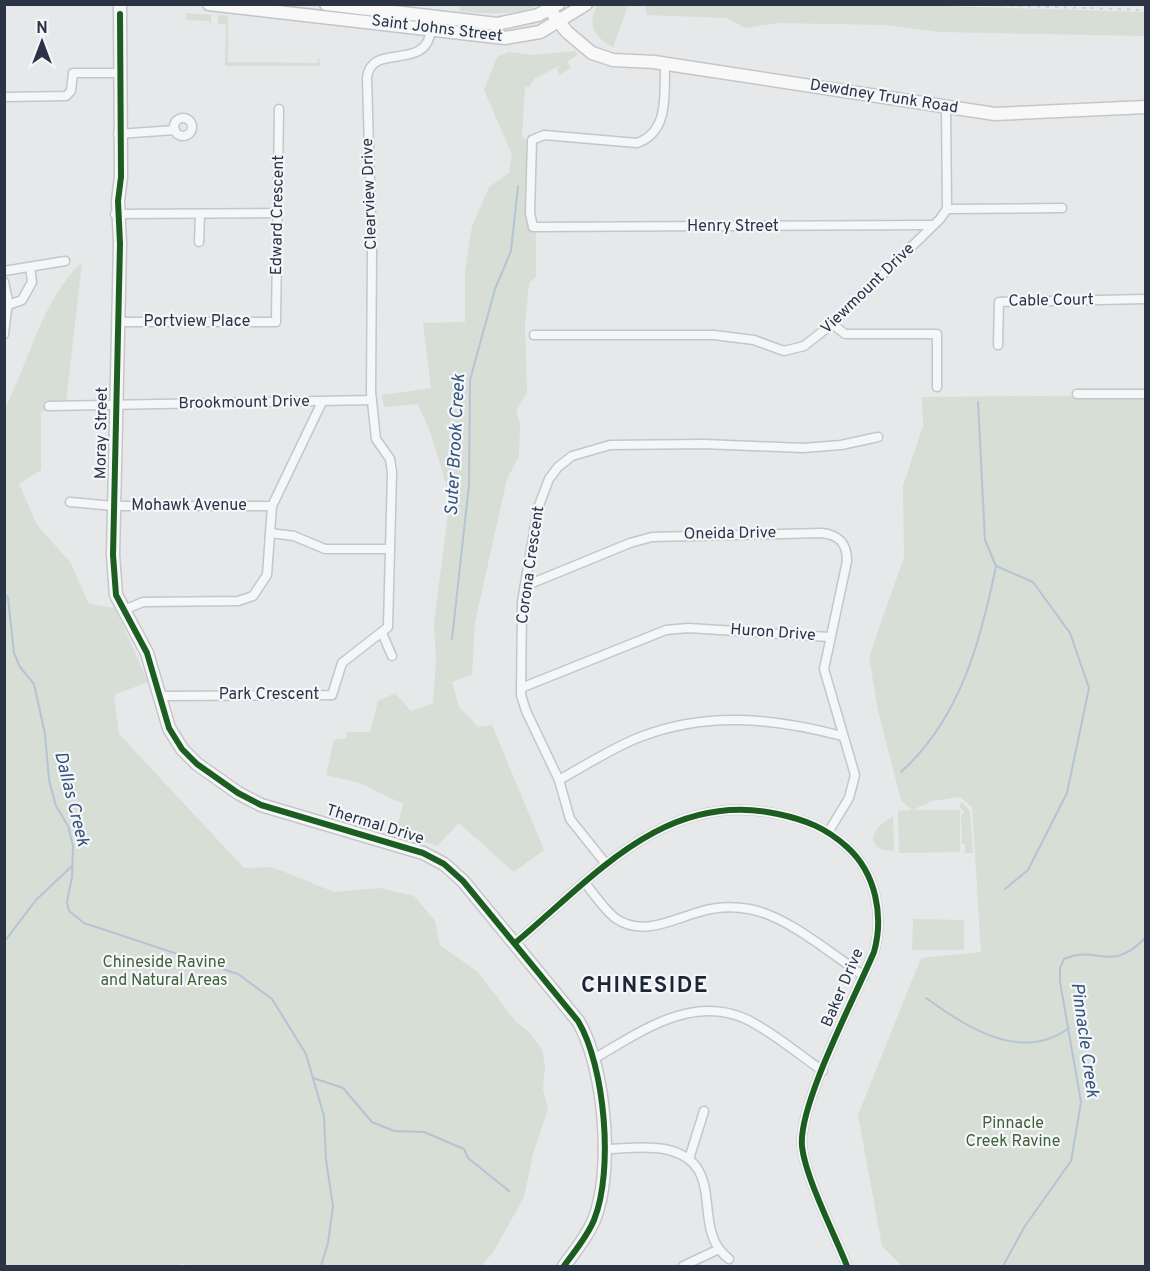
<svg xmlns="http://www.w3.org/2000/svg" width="1150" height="1271" font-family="Overpass,sans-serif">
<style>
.green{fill:#d6ded6}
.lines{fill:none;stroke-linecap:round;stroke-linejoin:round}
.stream{stroke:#b4c4d5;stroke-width:2}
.street-casing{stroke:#c4c6c8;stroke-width:11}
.secondary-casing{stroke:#c4c6c8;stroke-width:15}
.primary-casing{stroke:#c2c5c8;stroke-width:15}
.street{stroke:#f5f6f7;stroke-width:8}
.secondary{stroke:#f8f8f8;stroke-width:12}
.primary{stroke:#f8f8f8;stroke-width:12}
.rail{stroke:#cecfd2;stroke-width:2;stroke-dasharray:3 6;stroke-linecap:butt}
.cycleway-casing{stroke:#f4f6f9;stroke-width:10}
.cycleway{stroke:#1b5e20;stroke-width:6}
.labels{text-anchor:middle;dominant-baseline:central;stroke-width:4.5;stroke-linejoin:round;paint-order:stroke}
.street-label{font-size:16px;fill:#2b3445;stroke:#f4f6f9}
.park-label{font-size:16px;fill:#3f6138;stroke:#f4f6f9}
.water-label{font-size:18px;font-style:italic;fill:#34527a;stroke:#f4f6f9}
.district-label{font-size:22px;font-weight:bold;letter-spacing:1.5px;fill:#1d2536;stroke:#f4f6f9}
</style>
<rect width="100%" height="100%" fill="#e6e8ea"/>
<!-- green -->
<g class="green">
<polygon points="871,4 1145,12 1145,36 939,32 886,25 778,23 745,28 727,18 647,15 645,5"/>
<path d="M459 5 540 4V5C514 16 488 14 460 11Z"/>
<path d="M597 5H628L613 47C594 37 587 26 597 5Z"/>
<polygon points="186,13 211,15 211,25 209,21 186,20"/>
<polygon points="218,15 228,16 228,62 317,63 319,57 320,66 225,66 226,24 218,24"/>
<polygon points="575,51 578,54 567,62 571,68 560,75 557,70 561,65 534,79 529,87 525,87 522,136 526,140 529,227 536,233 536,277 529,283 525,325 527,392 516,411 520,423 519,456 507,479 475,622 472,674 452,682 459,707 478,727 492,725 544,850 514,872 459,823 437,846 396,832 403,804 360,783 326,775 334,740 347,738 346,732 370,732 378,701 395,693 411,711 433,703 436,660 434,623 450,498 431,434 418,404 384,407 382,395 431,388 423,323 465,322 465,271 472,226 489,187 509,173 512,155 484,90 497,57 508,52 535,55"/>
<path d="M82 262 66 403H48V411H41V470L19 484 37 525 70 562 89 604 115 608 148 682 114 695 119 734 244 868 272 867 334 892 380 888 414 896 435 921 440 945 478 972 516 1022 530 1033 542 1049 545 1067 543 1089 548 1110 534 1150 524 1197 494 1251 481 1266H188L180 1263 178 1266H5V408C30 360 41 301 82 262Z"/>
<polygon points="1139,395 1146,404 1145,1266 902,1266 882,1246 858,1115 921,958 981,952 972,807 960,797 932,801 912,810 960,810 960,852 899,853 898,811 912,810 901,800 878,711 869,657 904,557 903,486 923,426 922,397"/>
<polygon points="962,802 970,811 973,853 965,853 965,844 962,844 961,814 965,814 959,805"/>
<path d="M893 816 894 851C883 850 873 849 873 836L878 827Z"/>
<polygon points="913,919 964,920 964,950 912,950"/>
</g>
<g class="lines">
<!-- stream -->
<g class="stream">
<polyline points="503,4 503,5"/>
<polyline points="978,402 985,540 996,566 1033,582 1070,633 1089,688 1067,793 1028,870 1005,889"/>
<polyline points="4,593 8,598 14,653 20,667 34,684 45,734 49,780 56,806 68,826 73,846 72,877 67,902 69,911 84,923 238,974 272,999 306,1054 324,1116 326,1160 333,1206 328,1243 321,1266"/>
<polyline points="452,639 469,485 470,380 495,289 511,251 518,186"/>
<path d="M901 772C960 719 981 640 996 566"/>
<polyline points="4,942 36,900 72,866"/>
<path d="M926 998C968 1028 1021 1063 1069 1028"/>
<polyline points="313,1078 343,1088 372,1122 394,1131 424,1132 464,1149 468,1158 509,1191"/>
<path d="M1003 1266 1025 1226 1071 1161 1081 1102 1060 982V968L1064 959C1099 944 1110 975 1146 937"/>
</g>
<!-- street casing -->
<g class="street-casing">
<g id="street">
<path d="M665 64C664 92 670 132 637 143L544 135 532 140 530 213 533 227 933 225"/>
<polyline points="5,97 66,96 71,91 73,73 122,73"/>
<circle cx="183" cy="127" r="9"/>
<polyline points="118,134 175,130"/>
<polyline points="947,209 1062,208"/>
<polyline points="115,214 278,213"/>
<polyline points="199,242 200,214"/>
<polyline points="4,271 65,261"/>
<polyline points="4,282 8,301 4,334"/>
<polyline points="8,305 22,300 32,282 30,267"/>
<polyline points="118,322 276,322 279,109"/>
<polyline points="832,324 845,334 937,334 937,387"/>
<polyline points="534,335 714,335 754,340 784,351 804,346 832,324 940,219 947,209 946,107"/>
<polyline points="998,345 999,302 1146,299"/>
<polyline points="1077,394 1146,394"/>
<polyline points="49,406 372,400"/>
<polyline points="70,502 114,506 272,506"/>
<polyline points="270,533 294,536 325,549 390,549"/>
<path d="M525 586 630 543 652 537 822 533C839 535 847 543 847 561L824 669 855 775 849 798 829 831"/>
<polyline points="124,610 143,602 238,601 253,596 267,575 272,506 322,402"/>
<polyline points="382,633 392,656"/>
<polyline points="521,688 666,630 688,628 829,637"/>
<path d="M160 696 332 695 342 663 388 627 392 472 390 459 376 439 371 392 372 251 367 78C371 41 426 73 431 30"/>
<path d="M559 780C586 765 612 748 640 737 707 711 774 718 842 736"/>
<polyline points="606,864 570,819 559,780 526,711 521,695 522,602 538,508 549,479 558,467 572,456 610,445 704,444 803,448 841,445 878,437"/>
<path d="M585 883C594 894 604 909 615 918 642 937 671 920 699 912 715 907 732 906 749 909 788 916 831 954 864 976"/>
<path d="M515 943C593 878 665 789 778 814 806 820 826 828 847 847 876 873 884 916 874 952 856 995 798 1105 802 1146 805 1177 835 1235 847 1266"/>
<path d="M595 1058C640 1032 692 994 746 1019 773 1032 798 1054 823 1071"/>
<path d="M603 1149C622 1149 644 1145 664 1149 731 1162 688 1229 729 1259"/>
<polyline points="689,1159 704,1111"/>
<polyline points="683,1266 717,1250"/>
</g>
</g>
<!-- secondary casing -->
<g class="secondary-casing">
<g id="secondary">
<path d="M120 4 121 177 118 201 120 244 113 555 116 595 147 653 169 728 182 749 197 764 238 793 261 805 423 853 444 864 463 881 578 1021C605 1066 614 1171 594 1220 587 1237 574 1252 564 1266"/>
<polyline points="550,10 567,32 592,53 613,60 654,62 995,114 1146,107"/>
</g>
</g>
<!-- primary casing -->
<g class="primary-casing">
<g id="primary">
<polyline points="209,4 505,38 540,32 586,4"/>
<polyline points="326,4 497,24 538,15 558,4"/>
</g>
</g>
<!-- street -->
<use href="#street" class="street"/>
<!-- secondary -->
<use href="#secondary" class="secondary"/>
<!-- primary -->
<use href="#primary" class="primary"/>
<!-- rail -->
<polyline class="rail" points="956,4 1146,10"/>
<!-- cycleway casing -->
<g class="cycleway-casing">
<g id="cycleway">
<path d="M120 14 121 177 118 201 120 244 113 555 116 595 147 653 169 728 182 749 197 764 238 793 261 805 423 853 444 864 463 881 578 1021C605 1066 614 1171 594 1220 587 1237 574 1252 564 1266"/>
<path d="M515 943C593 878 665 789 778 814 806 820 826 828 847 847 876 873 884 916 874 952 856 995 798 1105 802 1146 805 1177 835 1235 847 1266"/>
</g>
</g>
<!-- cycleway -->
<use href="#cycleway" class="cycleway"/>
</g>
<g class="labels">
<!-- street labels -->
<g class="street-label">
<text transform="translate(437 29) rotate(7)">Saint Johns Street</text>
<text transform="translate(884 97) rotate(9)">Dewdney Trunk Road</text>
<text transform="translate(370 194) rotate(-92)">Clearview Drive</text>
<text transform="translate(278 215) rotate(-89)">Edward Crescent</text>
<text x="733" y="227">Henry Street</text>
<text transform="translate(868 289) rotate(-44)">Viewmount Drive</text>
<text transform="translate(1051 301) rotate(-1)">Cable Court</text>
<text x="197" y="322">Portview Place</text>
<text transform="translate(244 403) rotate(-1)">Brookmount Drive</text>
<text transform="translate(102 433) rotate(-89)">Moray Street</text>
<text x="189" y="506">Mohawk Avenue</text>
<text transform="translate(730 534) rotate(-1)">Oneida Drive</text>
<text transform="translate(531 565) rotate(-82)">Corona Crescent</text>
<text transform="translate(773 633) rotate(4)">Huron Drive</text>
<text x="269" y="695">Park Crescent</text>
<text transform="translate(375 825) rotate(17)">Thermal Drive</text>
<text transform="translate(843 988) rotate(-67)">Baker Drive</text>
</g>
<!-- park labels -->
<g class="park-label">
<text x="164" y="963">Chineside Ravine<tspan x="164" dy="18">and Natural Areas</tspan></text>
<text x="1013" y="1124">Pinnacle<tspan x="1013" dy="18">Creek Ravine</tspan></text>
</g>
<!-- water labels -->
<g class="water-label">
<text transform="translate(456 445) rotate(-87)">Suter Brook Creek</text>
<text transform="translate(71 799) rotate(76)">Dallas Creek</text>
<text transform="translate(1084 1040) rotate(82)">Pinnacle Creek</text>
</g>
<!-- district labels -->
<g class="district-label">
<text x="645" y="986">CHINESIDE</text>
</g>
</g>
<!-- border -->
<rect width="1150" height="1271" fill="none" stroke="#2b3445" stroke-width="12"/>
<!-- north arrow -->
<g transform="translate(42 42)" stroke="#f4f6f9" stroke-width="4.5" paint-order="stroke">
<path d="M0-4.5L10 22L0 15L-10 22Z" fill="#2b3445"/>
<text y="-9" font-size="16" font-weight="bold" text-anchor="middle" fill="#2b3445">N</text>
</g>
</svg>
